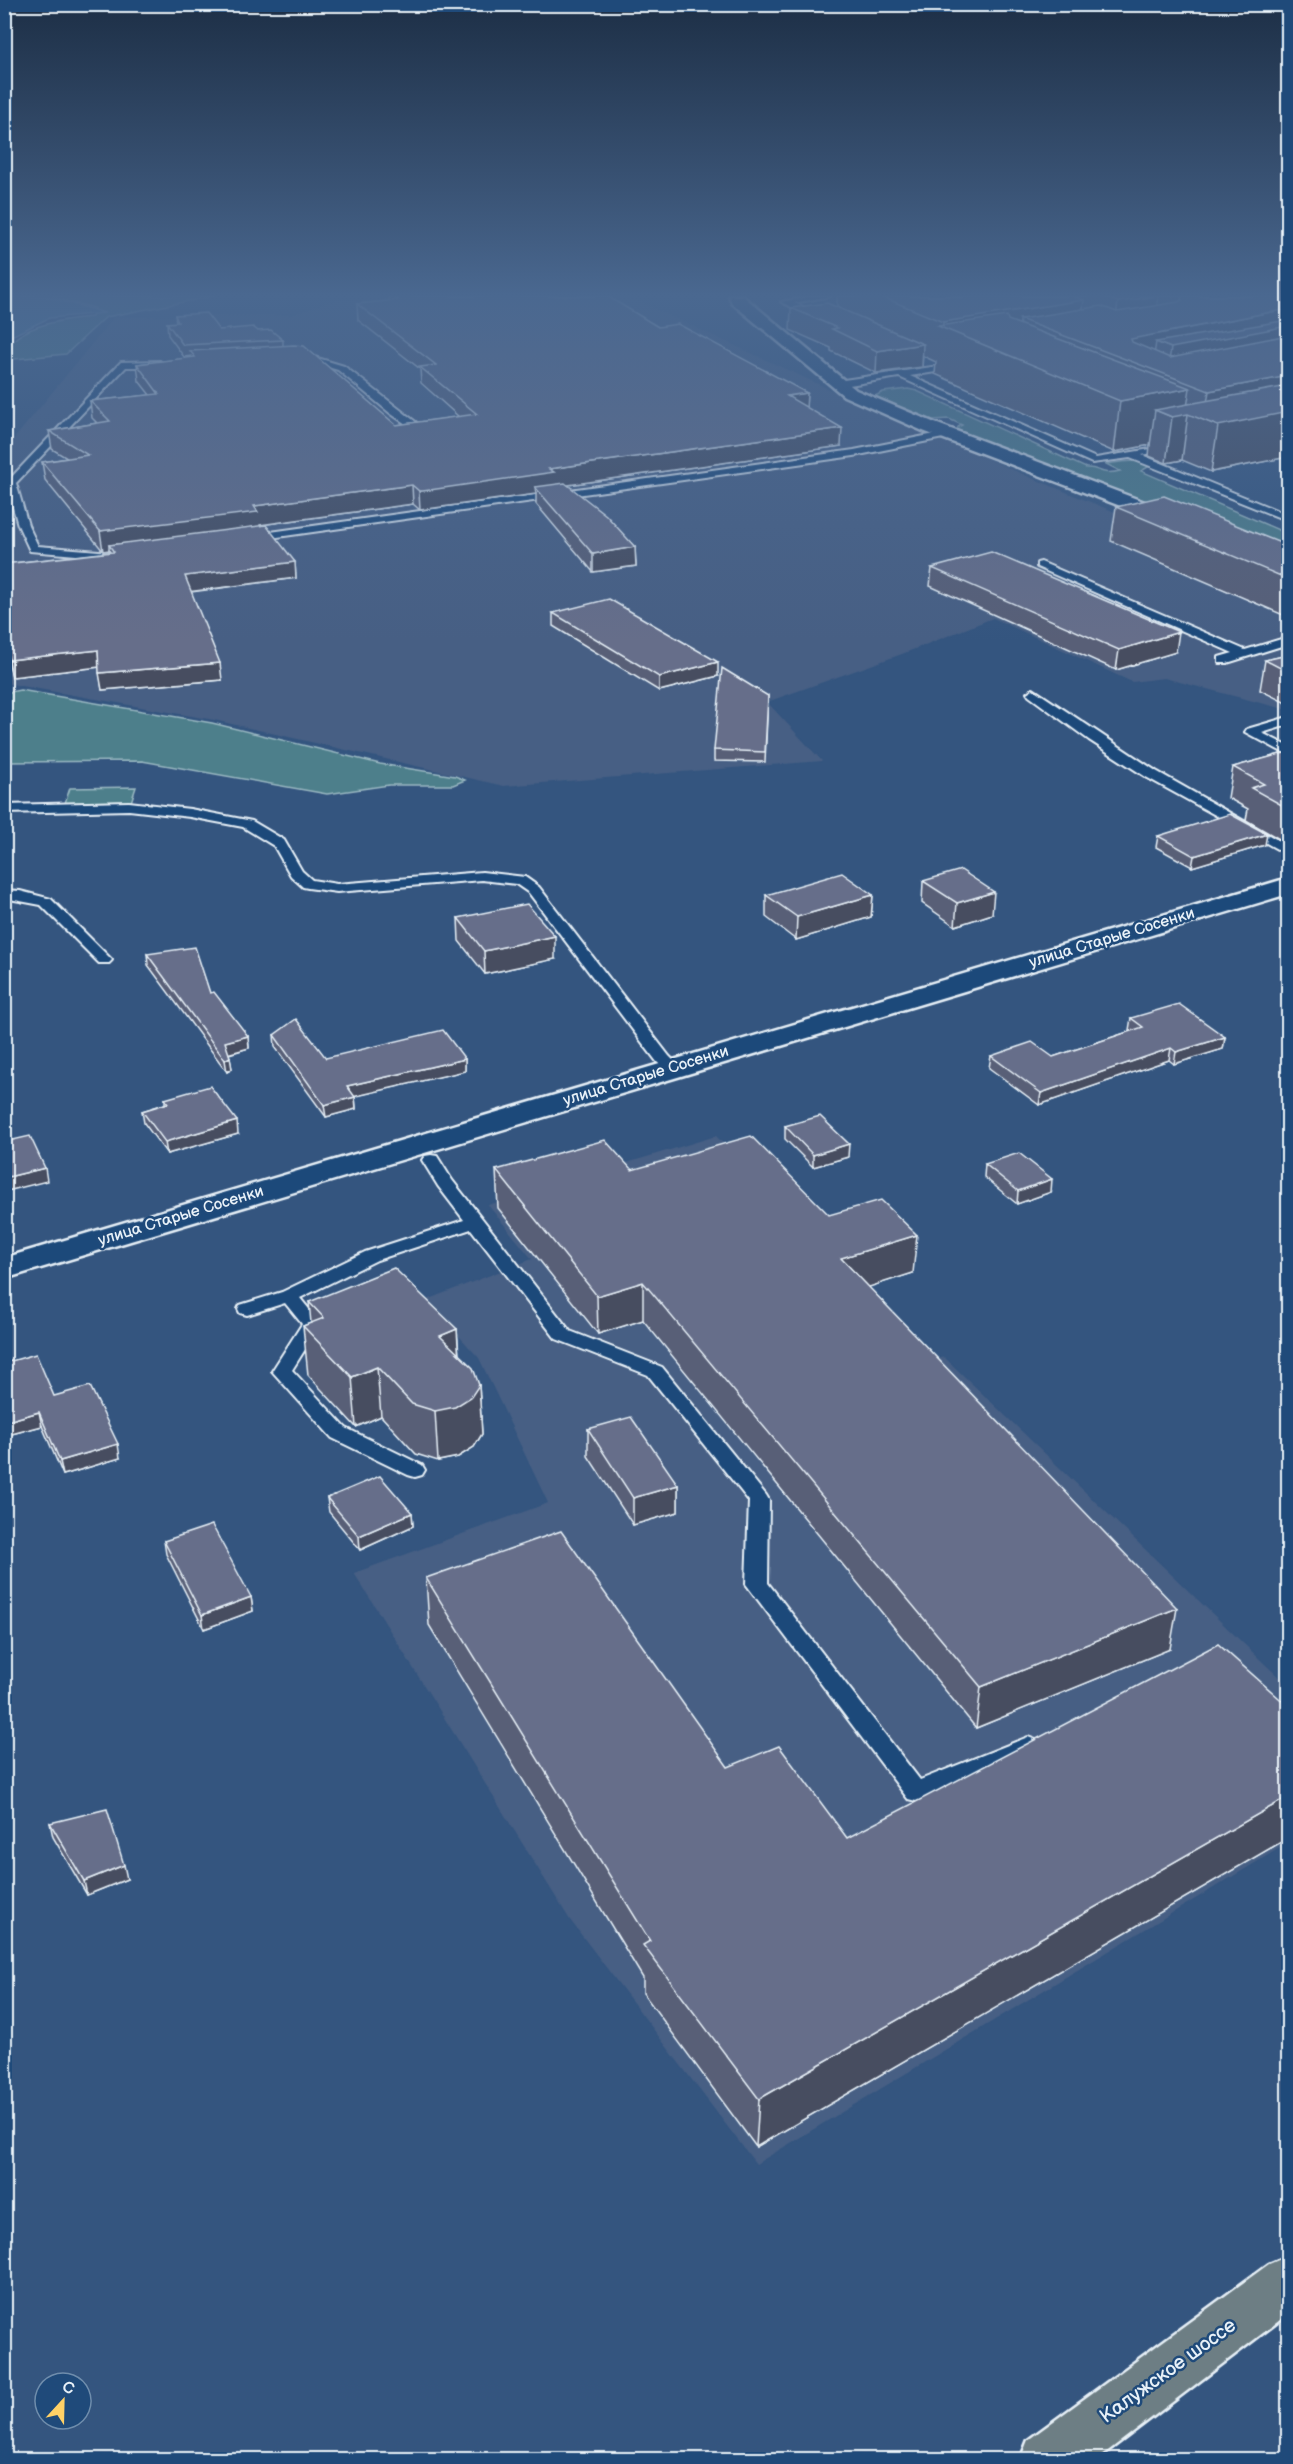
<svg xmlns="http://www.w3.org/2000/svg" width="1293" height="2464" font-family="'Balsamiq Sans',sans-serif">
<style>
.built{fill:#465f84}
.green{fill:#4d7f8b;stroke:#9ab8c2;stroke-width:1.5}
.water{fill:#447ba0;stroke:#86aac3;stroke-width:1.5}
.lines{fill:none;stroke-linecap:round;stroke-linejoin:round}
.lane-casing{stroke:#e8f1f8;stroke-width:4}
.street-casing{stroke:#e8f1f8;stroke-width:5}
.secondary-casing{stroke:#e8f1f8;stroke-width:5}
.highway-casing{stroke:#e8f1f8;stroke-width:5}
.lane{fill:#1f4a7a;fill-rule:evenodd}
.street{fill:#1f4a7a;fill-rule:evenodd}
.secondary{fill:#1f4a7a;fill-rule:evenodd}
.highway{fill:#6d7e84;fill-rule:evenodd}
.wall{fill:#585f77;stroke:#e8f1f8;stroke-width:1.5}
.shaded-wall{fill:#474d61;stroke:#e8f1f8;stroke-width:1.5}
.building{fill:#666e8a;stroke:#e8f1f8;stroke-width:1.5}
.labels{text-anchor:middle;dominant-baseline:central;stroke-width:5;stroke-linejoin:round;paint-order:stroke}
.street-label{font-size:16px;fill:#e8f1f8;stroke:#1f4a7a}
.near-street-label{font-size:20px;fill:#e8f1f8;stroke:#1f4a7a}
</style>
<rect width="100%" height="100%" fill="#34557f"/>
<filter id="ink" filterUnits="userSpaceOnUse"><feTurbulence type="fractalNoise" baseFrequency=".0167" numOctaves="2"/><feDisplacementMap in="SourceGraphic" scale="12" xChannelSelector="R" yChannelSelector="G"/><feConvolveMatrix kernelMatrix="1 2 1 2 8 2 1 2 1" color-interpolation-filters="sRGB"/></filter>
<g filter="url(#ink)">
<!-- built -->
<g class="built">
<polygon points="381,296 627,296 829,389 1027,476 1288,583 1288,710 1164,678 1132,682 993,618 902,654 767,702 822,761 504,786 214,720 5,683 4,451 114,317 291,315 328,302"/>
<polygon points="716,1136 803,1225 914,1365 944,1357 1288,1686 1288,1843 756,2164 570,1920 354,1573 548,1503 479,1358 426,1300 532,1259 488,1205"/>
</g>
<!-- green -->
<g class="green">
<path d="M45 296H215L106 317 66 354 5 360C4 326 66 319 92 317L95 308Z"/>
<path d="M908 389 917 391 1086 468C1100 467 1100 476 1120 471L1106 464C1120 462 1138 458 1150 466L1141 471 1288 534V555L1238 541 957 431 958 427 962 425 949 419 933 420 875 396 883 392Z"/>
<polygon points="20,690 212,723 380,764 455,776 465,780 453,785 389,785 327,794 142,761 5,762 5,693"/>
<polygon points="136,787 131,802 65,803 70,788"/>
</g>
<!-- water -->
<polygon class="water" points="5,296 44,296 105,313 49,318 5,339"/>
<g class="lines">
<!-- lane casing -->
<g class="lane-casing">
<g id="lane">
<polygon points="813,296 831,296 794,303 823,315 823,319 817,319 781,302"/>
<polygon points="301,353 344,366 430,433 422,435 390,413 338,370 298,358 297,356"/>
<polygon points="121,362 160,361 164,364 160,367 126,367 16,483 28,525 38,546 111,552 116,555 111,558 30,551 18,525 6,483"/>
<polygon points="959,363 962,364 962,368 910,376 1096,458 1175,445 1175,449 1142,455 1288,515 1288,521 1130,458 1092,463 899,377 837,387 833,384 837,381"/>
<polygon points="950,431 955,434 953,436 854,456 249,541 244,538 249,535 854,450"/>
<polygon points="1041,562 1245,650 1288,637 1288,644 1227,663 1219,663 1219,657 1233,653 1037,567 1037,563"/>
<polygon points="1033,689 1156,771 1288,846 1288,855 1146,777 1089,740 1029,696 1027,693"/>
<polygon points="1288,717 1288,725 1262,733 1288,746 1288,755 1245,732 1247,729"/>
<polygon points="129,802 190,809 252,821 284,840 302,871 312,880 337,884 482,872 525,877 539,887 669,1056 681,1068 673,1073 667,1071 657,1062 529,893 516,884 482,880 337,892 308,888 303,887 291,876 274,846 243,827 190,817 129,810 4,813 4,805"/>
<polygon points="4,890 20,891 51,899 112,960 109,963 99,963 41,905 4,898"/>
<polygon points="431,1155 437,1156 452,1180 570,1331 662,1367 766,1495 769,1500 768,1583 920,1780 1028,1737 1036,1740 1040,1746 1036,1752 924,1799 916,1801 908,1799 746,1584 749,1501 648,1375 556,1339 471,1229 377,1260 300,1298 321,1324 292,1370 346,1428 422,1465 425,1470 422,1475 415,1477 408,1475 332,1438 272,1371 302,1324 285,1303 247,1315 240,1313 238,1309 240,1305 282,1292 365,1252 464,1220 438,1186 422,1160 425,1156"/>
</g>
</g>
<!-- street casing -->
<g class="street-casing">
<polygon id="street" points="729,296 743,296 856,390 935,423 1182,516 1184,520 1182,524 1168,524 923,431 844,396 732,303"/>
</g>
<!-- secondary casing -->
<g class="secondary-casing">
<polygon id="secondary" points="1288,878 1288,894 4,1279 4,1258"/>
</g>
<!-- highway casing -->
<g class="highway-casing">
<polygon id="highway" points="1288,2256 1288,2314 1096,2460 1020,2460 1028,2440 1269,2264"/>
</g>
<!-- lane -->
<use href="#lane" class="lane"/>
<!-- street -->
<use href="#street" class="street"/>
<!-- secondary -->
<use href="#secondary" class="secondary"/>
<!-- highway -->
<use href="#highway" class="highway"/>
</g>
<!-- wall -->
<g class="wall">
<polygon points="389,296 607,296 658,327 807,393 806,407 841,446 568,485 635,547 636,566 593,572 536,504 536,494 420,510 413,504 260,525 295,562 296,578 191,592 222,680 102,690 99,667 12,677 4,642 4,564 110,552 109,550 103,551 45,480 42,462 67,458 52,449 49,431 97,423 92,418 90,401 150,395 139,381 137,364 191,358 191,356 184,357 168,335 167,323 176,323 175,315 219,330 258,331 283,340 283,346 396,425 459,417 421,383 420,369 358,320 357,304 389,301"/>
<polygon points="837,296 1288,296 1288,457 1211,472 1182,460 1166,463 1149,456 1150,445 1114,452 935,374 936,362 923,356 922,367 876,373 831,351 831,348 790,330 791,308 837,307"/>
<polygon points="1116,507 1288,546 1288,617 1111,541"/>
<polygon points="932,568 1176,652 1116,670 930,586"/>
<polygon points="553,613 718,676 659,691 553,626"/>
<polygon points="1288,655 1288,704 1260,690 1265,660"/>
<polygon points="768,696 765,762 714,761 714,750"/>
<polygon points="1288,752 1288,838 1281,840 1246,820 1248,809 1228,798 1233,767"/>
<polygon points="1158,836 1265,845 1192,867 1156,847"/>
<polygon points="923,881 992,914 955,926 922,903"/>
<polygon points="766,895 873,895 871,917 796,940 766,917"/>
<polygon points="458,918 555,959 485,974 459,941"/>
<polygon points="147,954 210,993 248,1036 249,1048 229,1054 232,1069 227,1072 148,965"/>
<polygon points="1131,1018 1225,1037 1223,1049 1174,1064 1169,1060 1039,1105 989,1068 991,1056 1053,1057 1131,1031 1129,1030"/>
<polygon points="274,1035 326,1058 465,1059 465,1071 355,1096 356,1109 326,1117 275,1047"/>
<polygon points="165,1099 238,1134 167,1154 144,1123 142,1111 165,1104"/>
<polygon points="785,1126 848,1157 813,1167 785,1139"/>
<polygon points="985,1164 1051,1192 1017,1204 984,1177"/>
<polygon points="496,1170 632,1170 829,1215 913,1273 868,1287 1170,1649 976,1728 643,1320 598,1334 498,1208"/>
<polygon points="309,1302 457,1329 459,1355 479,1385 482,1434 474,1447 458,1457 438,1461 416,1454 381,1416 356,1427 308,1375 303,1326 311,1323"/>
<polygon points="54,1396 120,1458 63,1475 42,1426 4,1436"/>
<polygon points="588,1429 678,1485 678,1512 633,1525 588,1456"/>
<polygon points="327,1498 412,1513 413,1526 360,1550 329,1512"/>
<polygon points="164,1541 251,1597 253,1611 204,1629 166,1554"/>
<polygon points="426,1578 728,1767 847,1838 1288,1706 1288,1838 756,2147 643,1993 643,1978 429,1625"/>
<polygon points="50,1823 127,1879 87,1895 53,1837"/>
</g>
<!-- shaded-wall -->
<g class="shaded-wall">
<polygon points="962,296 1042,296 1084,300 1079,341 1020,319 1017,351 943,328 943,322 960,319"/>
<polygon points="1158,296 1153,335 1282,310 1279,327 1288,326 1288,361 1167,375 1171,348 1156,342 1152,369 1113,343 1118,302"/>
<polygon points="923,344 922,367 876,373 877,351"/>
<polygon points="1288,376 1288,457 1211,472 1218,426 1204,420 1209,391"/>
<polygon points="1190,388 1186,414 1188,414 1182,460 1166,463 1172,417 1155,410 1150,445 1114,452 1120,401"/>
<polygon points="807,393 806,410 787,396"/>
<polygon points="842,428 841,446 554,487 535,487 536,494 420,510 419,491 549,469"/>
<polygon points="412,485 413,504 260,525 260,531 109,545 109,550 103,551 100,531 254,506"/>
<polygon points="635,547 636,566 593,572 593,554"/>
<polygon points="295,562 296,578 187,592 185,576"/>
<polygon points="1179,632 1176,652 1116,670 1119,650"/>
<polygon points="98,650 100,667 12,677 9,660"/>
<polygon points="718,662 718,676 659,691 659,677"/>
<polygon points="220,663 222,680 102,690 99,673"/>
<polygon points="1288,807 1288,838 1281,840 1287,808"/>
<polygon points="1267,834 1265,845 1192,867 1194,856"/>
<polygon points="994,892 992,914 955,926 957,903"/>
<polygon points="873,895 871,917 796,940 797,917"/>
<polygon points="555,936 555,959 485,974 484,951"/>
<polygon points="248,1036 249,1048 227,1054 225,1042"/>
<polygon points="1225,1037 1223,1049 1174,1064 1176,1052"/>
<polygon points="1171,1048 1169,1060 1039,1105 1041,1093"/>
<polygon points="230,1057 232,1069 227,1072 225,1060"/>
<polygon points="465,1059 465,1071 348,1098 347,1086"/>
<polygon points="355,1097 356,1109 326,1117 324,1105"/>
<polygon points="237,1121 238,1134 167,1154 165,1142"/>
<polygon points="849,1144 848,1157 813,1167 813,1155"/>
<polygon points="45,1168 47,1181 7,1191 4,1178"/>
<polygon points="1052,1179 1051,1192 1017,1204 1018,1191"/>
<polygon points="917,1235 913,1273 838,1297 841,1258"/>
<polygon points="643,1282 643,1320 598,1334 597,1296"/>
<polygon points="457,1329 460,1378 440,1336"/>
<polygon points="377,1367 381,1416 356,1427 352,1377"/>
<polygon points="479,1385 482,1434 474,1447 458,1457 438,1461 435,1411"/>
<polygon points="39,1412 42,1426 4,1436 4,1422"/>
<polygon points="118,1444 120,1458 63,1475 60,1461"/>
<polygon points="678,1485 678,1512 633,1525 633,1498"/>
<polygon points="412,1513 413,1526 360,1550 359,1536"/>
<polygon points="251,1597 253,1611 204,1629 202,1615"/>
<polygon points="1177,1608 1170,1649 976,1728 981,1687"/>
<polygon points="1288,1797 1288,1838 756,2147 759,2099"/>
<polygon points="124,1865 127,1879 87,1895 84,1881"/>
</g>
<!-- building -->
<g class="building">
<polygon points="393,296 607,296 658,327 678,324 807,393 787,396 842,428 549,469 554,472 423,491 419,491 412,485 254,506 258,512 100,531 42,462 88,455 49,431 110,421 90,401 159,394 137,364 195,357 190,351 294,345 304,346 396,425 477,414 420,367 436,365 357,304 398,300"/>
<polygon points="880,296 954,296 960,298 976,296 1072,296 1084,300 943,322"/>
<polygon points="1101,296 1156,296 1118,302"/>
<polygon points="1181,296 1272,296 1288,301 1288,312 1282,310 1131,339 1132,342 1170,358 1288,335 1288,376 1209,391 1020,319 1101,306 1117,312 1178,302 1182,300"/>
<polygon points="827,303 923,344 877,351 832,329 837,328 791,308"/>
<polygon points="206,313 219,330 253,327 258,331 271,330 283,340 183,345 167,323 178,322 175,315"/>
<polygon points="1007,316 1008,320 1190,388 1120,401 938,326"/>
<polygon points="1288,320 1288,326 1171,348 1156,342"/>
<polygon points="1288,386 1288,412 1218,426 1188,414 1172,417 1155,410"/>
<polygon points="565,483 606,515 635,547 593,554 535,487"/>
<polygon points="1164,496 1288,546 1288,579 1116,507"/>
<polygon points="266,525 295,562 185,576 220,663 99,673 98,650 9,660 4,639 4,564 114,552 109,545"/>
<polygon points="991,552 1179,632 1119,650 932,568"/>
<polygon points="609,599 718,662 659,677 553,613"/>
<polygon points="1288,655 1288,672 1265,660"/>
<polygon points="722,668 768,696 765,752 714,750"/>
<polygon points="1288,752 1288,807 1287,808 1251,788 1264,784 1233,767"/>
<polygon points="1230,814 1267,834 1194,856 1158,836"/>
<polygon points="961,870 994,892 957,903 923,881"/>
<polygon points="842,873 873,895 797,917 766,895"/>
<polygon points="527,904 555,936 484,951 458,918"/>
<polygon points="195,947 210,993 214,992 248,1036 225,1042 230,1057 225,1060 147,954"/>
<polygon points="1179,1004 1225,1037 1176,1052 1171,1048 1041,1093 991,1056 1032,1042 1053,1057 1143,1027 1131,1018"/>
<polygon points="296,1019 326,1058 443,1030 465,1059 347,1086 355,1097 324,1105 274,1035"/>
<polygon points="210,1086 237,1121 165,1142 142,1111 168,1103 165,1099"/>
<polygon points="820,1116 849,1144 813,1155 785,1126"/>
<polygon points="30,1136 45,1168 4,1178 4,1142"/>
<polygon points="751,1136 829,1215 881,1200 917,1235 841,1258 1177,1608 981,1687 643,1282 597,1296 496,1170 605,1140 632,1170"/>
<polygon points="1019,1153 1052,1179 1018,1191 985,1164"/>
<polygon points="394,1268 457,1329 440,1336 473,1368 479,1385 471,1397 455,1407 435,1411 412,1404 377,1367 352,1377 303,1326 324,1318 309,1302"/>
<polygon points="36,1354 54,1396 90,1386 118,1444 60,1461 39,1412 4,1422 4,1363"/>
<polygon points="631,1417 678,1485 633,1498 588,1429"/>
<polygon points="380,1476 412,1513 359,1536 327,1498"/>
<polygon points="212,1525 251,1597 202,1615 164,1541"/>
<polygon points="561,1531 728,1767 779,1746 847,1838 1218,1644 1288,1706 1288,1797 759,2099 643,1945 650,1941 426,1578"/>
<polygon points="107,1809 124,1865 84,1881 50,1823"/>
</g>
</g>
<!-- sky -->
<linearGradient id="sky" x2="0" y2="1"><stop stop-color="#1d2f46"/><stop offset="0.46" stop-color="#4a6890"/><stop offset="1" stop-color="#4a6890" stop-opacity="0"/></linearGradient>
<rect width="1293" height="641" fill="url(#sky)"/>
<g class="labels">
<!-- street labels -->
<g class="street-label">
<text transform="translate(1112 938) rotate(-17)">улица Старые Сосенки</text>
<text transform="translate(646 1076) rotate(-17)">улица Старые Сосенки</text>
<text transform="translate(181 1216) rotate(-17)">улица Старые Сосенки</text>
</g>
<!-- near-street labels -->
<g class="near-street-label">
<text transform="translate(1168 2371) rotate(-36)">Калужское шоссе</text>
</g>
</g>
<!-- margin -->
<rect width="1293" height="2464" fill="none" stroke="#1f4a7a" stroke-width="24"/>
<rect x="12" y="12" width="1269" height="2440" fill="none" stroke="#e8f1f8" stroke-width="2" filter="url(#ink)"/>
<!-- north arrow -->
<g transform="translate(63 2401) rotate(22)"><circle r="28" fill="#1f4a7a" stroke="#6f8dac" stroke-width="1.5"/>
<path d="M0-4.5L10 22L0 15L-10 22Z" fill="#ffd166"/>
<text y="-9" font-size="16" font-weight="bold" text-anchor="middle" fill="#e8f1f8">С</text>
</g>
</svg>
